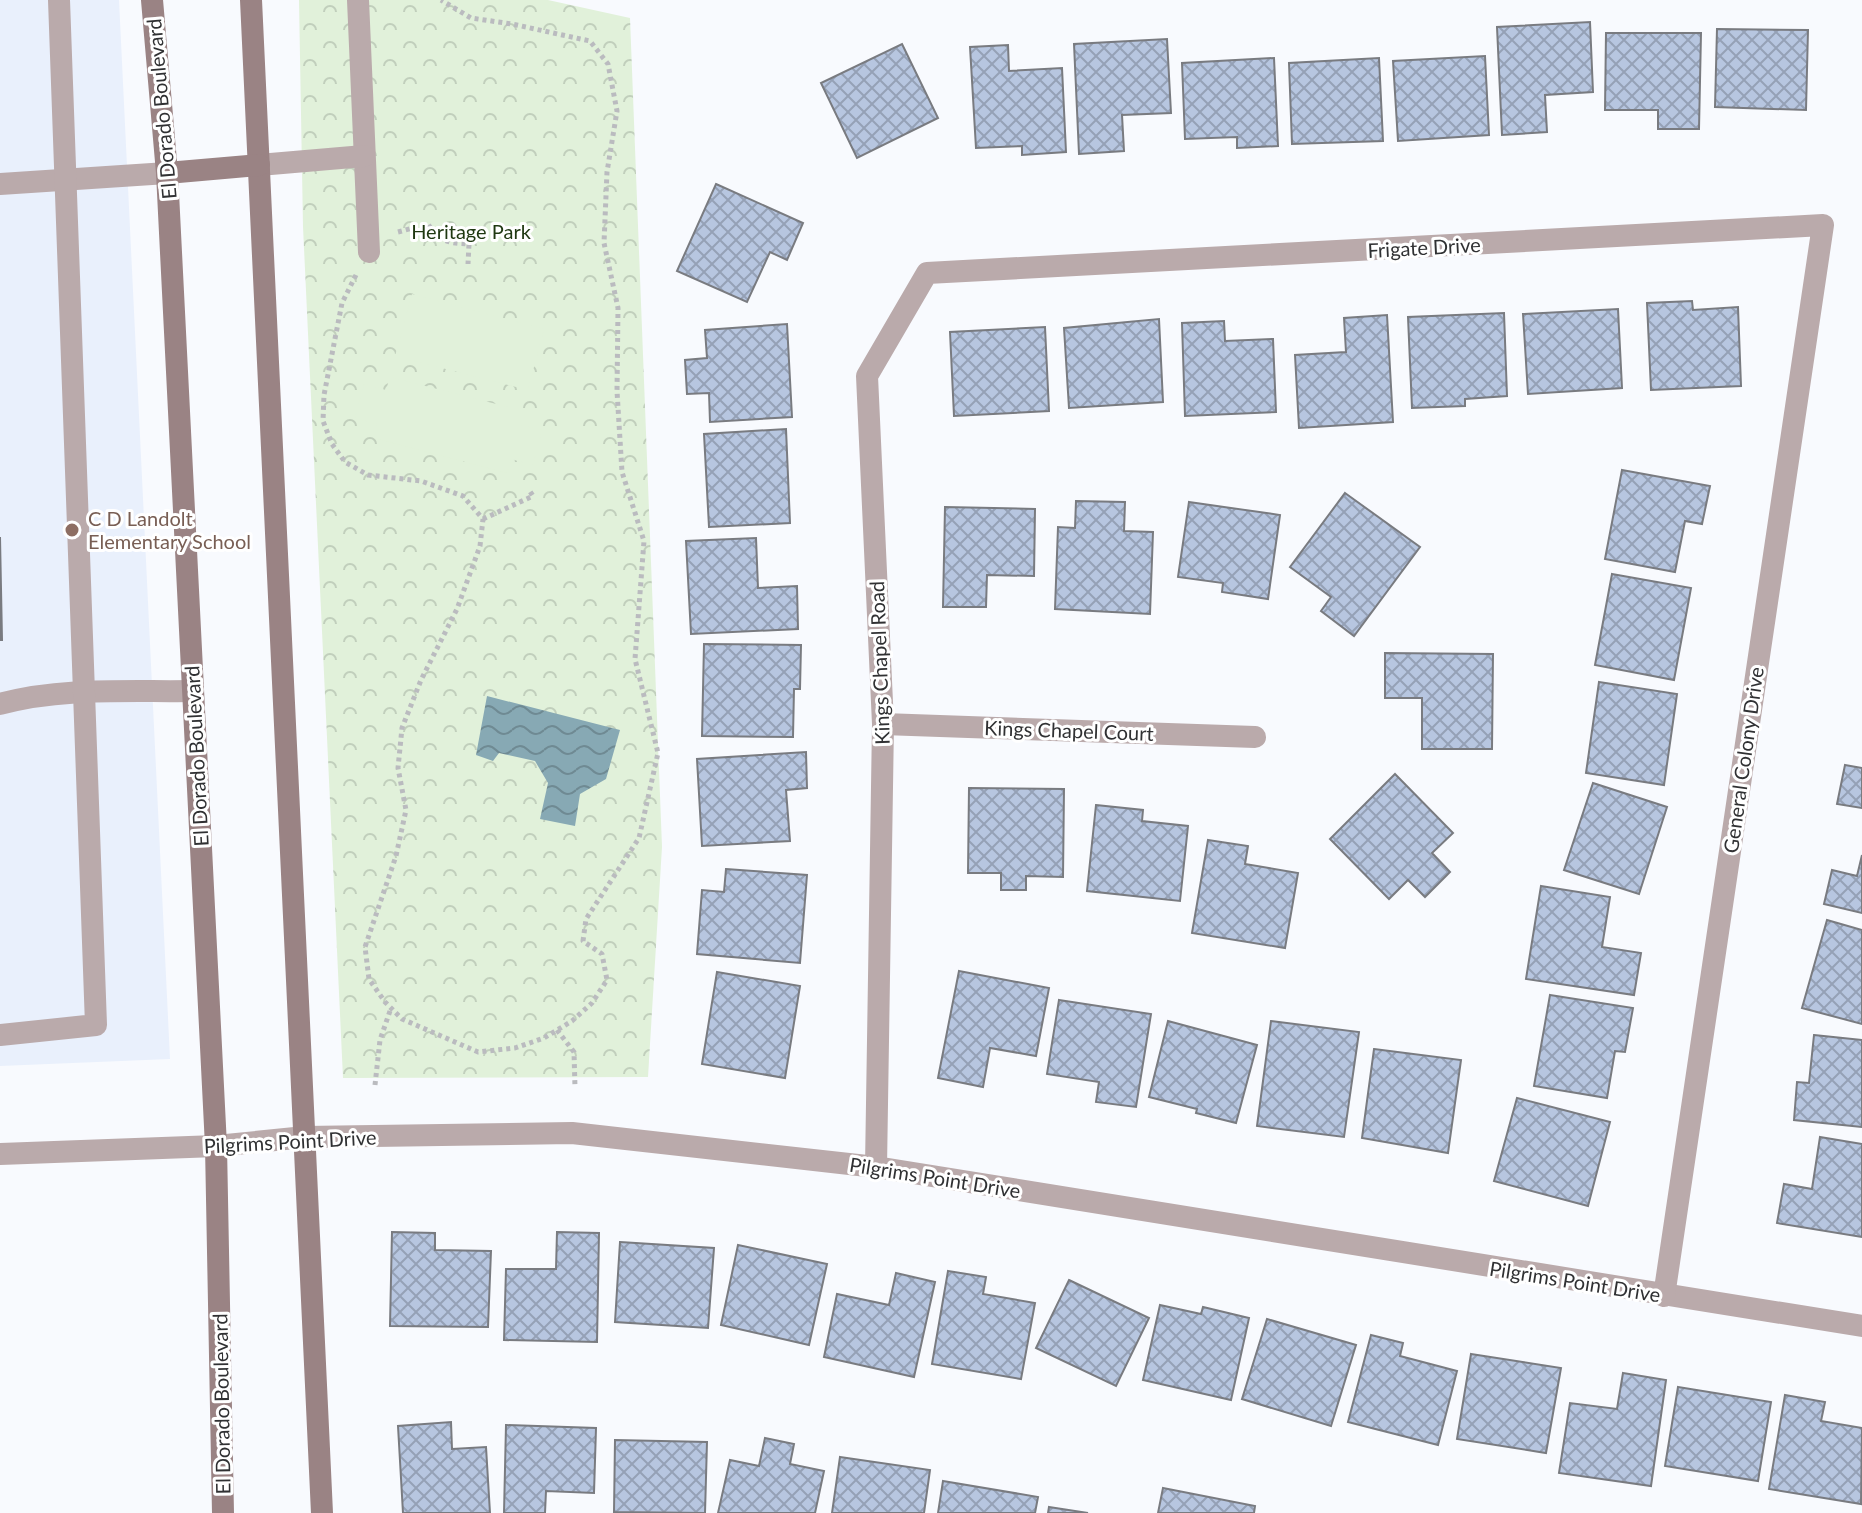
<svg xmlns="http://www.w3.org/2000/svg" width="1862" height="1513" font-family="Lato,sans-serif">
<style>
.built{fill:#e9f0fc}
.park{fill:url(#park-crowns)}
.garden{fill:#e1f1da}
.water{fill:url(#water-waves)}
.building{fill:url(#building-cross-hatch);stroke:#797b80;stroke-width:2}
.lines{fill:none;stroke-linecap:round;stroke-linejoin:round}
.path{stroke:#babbbf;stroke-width:5;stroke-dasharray:4 4;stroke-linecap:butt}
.service{stroke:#baaaab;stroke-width:22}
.minor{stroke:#baaaab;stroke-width:22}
.tertiary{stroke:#baaaab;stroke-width:22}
.secondary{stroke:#9a8384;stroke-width:22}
.education-dot{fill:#8d6e63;stroke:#fff;stroke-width:3}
.labels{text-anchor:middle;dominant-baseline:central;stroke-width:6;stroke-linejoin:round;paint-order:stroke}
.street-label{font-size:20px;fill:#303133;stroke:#fff}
.park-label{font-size:20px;fill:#1f3811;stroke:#fff}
.education-label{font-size:20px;fill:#785e54;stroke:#fff;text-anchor:start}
</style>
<defs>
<pattern id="park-crowns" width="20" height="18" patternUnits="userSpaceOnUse" patternTransform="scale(2)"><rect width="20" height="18" fill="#e1f1da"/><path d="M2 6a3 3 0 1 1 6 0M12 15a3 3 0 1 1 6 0" fill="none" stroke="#c1cfbc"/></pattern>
<pattern id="water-waves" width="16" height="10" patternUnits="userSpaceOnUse" patternTransform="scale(2)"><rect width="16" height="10" fill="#87a9b4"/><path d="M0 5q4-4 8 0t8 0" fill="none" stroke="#6f8a93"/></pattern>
<pattern id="building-cross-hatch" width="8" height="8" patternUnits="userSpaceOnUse" patternTransform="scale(2)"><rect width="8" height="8" fill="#b7c6e0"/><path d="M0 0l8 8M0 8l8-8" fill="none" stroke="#95a1b6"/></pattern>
</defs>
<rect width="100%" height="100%" fill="#f8fafe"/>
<!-- built -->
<polygon class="built" points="0,0 119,0 170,1059 0,1066"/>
<!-- park -->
<polygon class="park" points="299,0 548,0 630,18 662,847 648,1077 343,1078 303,227"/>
<!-- garden -->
<g class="garden">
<polygon points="412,294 544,329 528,390 395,356"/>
<polygon points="390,377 524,411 520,425 542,430 533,465 511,459 507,473 374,438 377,424 355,418 364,384 386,390"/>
</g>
<!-- water -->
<polygon class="water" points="487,696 620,730 606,779 580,794 575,826 540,819 548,783 535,761 499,753 493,761 476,755"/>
<!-- building -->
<g class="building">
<polygon points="1590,22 1593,92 1545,95 1547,132 1502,135 1497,27"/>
<polygon points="1717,29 1808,30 1806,110 1715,107"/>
<polygon points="1606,33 1701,33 1699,129 1658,129 1658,110 1605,110"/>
<polygon points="1167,39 1171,113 1122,115 1124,151 1079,154 1074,44"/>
<polygon points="902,44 938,118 857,158 821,83"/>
<polygon points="1008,45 1009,71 1062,68 1066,152 1022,155 1022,146 976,148 970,47"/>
<polygon points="1485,56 1489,135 1398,141 1393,61"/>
<polygon points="1274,58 1278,146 1237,148 1237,137 1185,139 1182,63"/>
<polygon points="1379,58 1383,141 1292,144 1289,63"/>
<polygon points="716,184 803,223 787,260 770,252 747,302 677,271"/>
<polygon points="1692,301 1693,310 1738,307 1741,386 1651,390 1647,303"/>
<polygon points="1618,309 1622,388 1528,394 1523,314"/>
<polygon points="1504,313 1507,396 1465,399 1465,406 1412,408 1408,317"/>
<polygon points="1387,315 1393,422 1299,428 1295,355 1346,352 1344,318"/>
<polygon points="1159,319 1163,402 1069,408 1064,328"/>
<polygon points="1224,321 1225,341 1273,339 1276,412 1185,416 1182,323"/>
<polygon points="787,324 792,417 710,422 709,393 687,394 685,360 707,358 705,330"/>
<polygon points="1045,327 1049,411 954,416 950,332"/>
<polygon points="786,429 790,523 709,527 704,434"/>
<polygon points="1622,470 1710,486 1702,524 1685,521 1675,572 1605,559"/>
<polygon points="1345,493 1420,547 1354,636 1321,611 1331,597 1290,567"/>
<polygon points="1076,501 1125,502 1124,531 1153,532 1150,614 1055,609 1058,527 1075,528"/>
<polygon points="1189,502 1280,515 1268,599 1222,592 1223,583 1178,577"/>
<polygon points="945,507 1035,509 1034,576 987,575 986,607 943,607"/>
<polygon points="0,537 2,640 0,640"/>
<polygon points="756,538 758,588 797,586 798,629 691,634 686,541"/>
<polygon points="1612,574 1691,588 1674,680 1595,665"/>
<polygon points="704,644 801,645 800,689 794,689 793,737 702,736"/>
<polygon points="1385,653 1493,654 1492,749 1422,749 1422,698 1385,698"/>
<polygon points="1599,682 1677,694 1664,785 1586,773"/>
<polygon points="806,752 807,788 786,790 790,841 702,846 697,759"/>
<polygon points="1845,765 1862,768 1862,808 1837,804"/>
<polygon points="1395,774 1453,833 1432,853 1450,872 1425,897 1408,880 1389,899 1330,839"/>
<polygon points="1593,783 1667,807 1639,894 1564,870"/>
<polygon points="969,788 1064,789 1063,877 1026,876 1026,890 1001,890 1001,873 968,873"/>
<polygon points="1096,805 1143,810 1142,821 1188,826 1180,901 1087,891"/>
<polygon points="1208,840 1248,846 1245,864 1298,873 1285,948 1192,933"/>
<polygon points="1862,855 1862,913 1824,904 1832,870 1857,876"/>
<polygon points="726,869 807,875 800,963 697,954 702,890 724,892"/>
<polygon points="1541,886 1610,897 1602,947 1641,953 1634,995 1526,979"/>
<polygon points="1827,920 1862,930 1862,1024 1802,1008"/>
<polygon points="959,971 1049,988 1036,1056 990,1048 983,1087 938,1078"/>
<polygon points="717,972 800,986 785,1078 702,1064"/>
<polygon points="1550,995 1633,1008 1625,1052 1615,1051 1607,1098 1534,1086"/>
<polygon points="1059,1000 1151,1014 1136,1107 1096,1102 1099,1082 1047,1074"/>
<polygon points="1168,1021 1257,1045 1236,1123 1196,1113 1197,1109 1149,1097"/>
<polygon points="1271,1021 1359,1032 1344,1137 1257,1126"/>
<polygon points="1814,1035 1862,1040 1862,1127 1794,1120 1797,1082 1809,1083"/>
<polygon points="1374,1049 1461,1060 1448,1153 1362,1138"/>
<polygon points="1517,1098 1610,1122 1588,1206 1494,1181"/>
<polygon points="1820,1137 1862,1144 1862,1237 1777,1223 1784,1184 1812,1189"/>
<polygon points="392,1232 435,1233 435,1250 491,1251 488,1327 390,1326"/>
<polygon points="557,1232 599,1233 597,1342 504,1340 506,1269 556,1269"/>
<polygon points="620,1242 714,1248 708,1328 615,1322"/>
<polygon points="738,1245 827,1264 809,1345 721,1325"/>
<polygon points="948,1271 986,1277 983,1294 1035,1303 1021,1379 932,1364"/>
<polygon points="896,1273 935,1282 914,1377 824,1357 837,1294 889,1305"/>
<polygon points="1069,1280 1149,1318 1116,1386 1036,1348"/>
<polygon points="1160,1305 1201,1314 1203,1307 1249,1318 1231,1400 1143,1380"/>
<polygon points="1267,1319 1356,1345 1331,1426 1242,1399"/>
<polygon points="1371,1335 1403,1343 1400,1356 1457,1371 1438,1445 1348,1422"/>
<polygon points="1471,1354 1561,1368 1546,1453 1457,1439"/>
<polygon points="1623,1373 1666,1380 1651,1486 1559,1473 1570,1403 1617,1409"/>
<polygon points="1678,1387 1771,1402 1758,1481 1665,1466"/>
<polygon points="1785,1395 1825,1402 1821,1421 1862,1428 1861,1504 1769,1489"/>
<polygon points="451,1422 452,1449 486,1447 490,1513 403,1513 398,1426"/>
<polygon points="506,1425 596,1428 594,1493 546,1491 545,1513 504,1513"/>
<polygon points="765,1438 794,1444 790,1464 824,1471 815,1513 718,1513 730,1460 759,1466"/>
<polygon points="615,1440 707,1442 705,1513 614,1512"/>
<polygon points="840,1457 930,1470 924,1513 832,1513"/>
<polygon points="943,1481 1038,1497 1035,1513 938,1513"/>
<polygon points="1163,1488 1255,1506 1254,1513 1158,1513"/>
<polygon points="1049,1507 1088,1513 1048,1513"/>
</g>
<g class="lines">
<!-- path -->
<g class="path">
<path d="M398 232 428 224C439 242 448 243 469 244L468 264"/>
<polyline points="356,275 342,303 324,395 323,421 332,444 345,462 368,475 421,481 463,496 483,519 480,546 457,609 421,680 402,728 398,768 406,810 396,856 365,947 369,979 385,1002 402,1019 478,1052 515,1048 544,1038 572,1021 592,1003 607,980 602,954 583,941 586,919 639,838 658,753 635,659 644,541 622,472 617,391 618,308 604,243 607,172 617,111 608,64 590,41 512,24 471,18 441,0"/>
<polyline points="483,519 533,496 529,490"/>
<polyline points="557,1030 574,1052 575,1088"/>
<polyline points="375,1085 380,1040 391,1008"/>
</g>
<!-- service -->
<g class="service">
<polyline points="358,0 369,252"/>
<polyline points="259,165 364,156"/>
<polyline points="0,184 167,173"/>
<path d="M0 704C61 687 130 692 193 691"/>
<polyline points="0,1035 96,1025 59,0"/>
</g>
<!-- minor -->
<g class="minor">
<polyline points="883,724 1255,737"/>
<polyline points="305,1137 572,1133 876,1167 1862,1326"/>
<polyline points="876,1167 883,724 867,376 927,273 1823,225 1664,1296"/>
</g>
<!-- tertiary -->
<polyline class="tertiary" points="0,1154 216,1146 305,1137"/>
<!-- secondary -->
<g class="secondary">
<polyline points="152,0 167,173 216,1146 223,1513"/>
<polyline points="251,0 322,1513"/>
<polyline points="167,173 259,165"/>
</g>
</g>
<!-- markers -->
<circle class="education-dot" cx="72" cy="530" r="8"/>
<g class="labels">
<!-- street labels -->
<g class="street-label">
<text transform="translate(161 109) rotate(-95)">El Dorado Boulevard</text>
<text transform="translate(1424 247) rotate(-3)">Frigate Drive</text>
<text transform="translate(879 663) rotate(-92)">Kings Chapel Road</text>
<text transform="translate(1069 730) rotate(2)">Kings Chapel Court</text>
<text transform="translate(196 756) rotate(-93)">El Dorado Boulevard</text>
<text transform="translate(1743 760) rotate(-82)">General Colony Drive</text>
<text transform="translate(290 1141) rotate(-3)">Pilgrims Point Drive</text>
<text transform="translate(935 1177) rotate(9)">Pilgrims Point Drive</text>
<text transform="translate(1575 1281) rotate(9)">Pilgrims Point Drive</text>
<text transform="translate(221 1404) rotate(-91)">El Dorado Boulevard</text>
</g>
<!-- park labels -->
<g class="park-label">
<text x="471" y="231">Heritage Park</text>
</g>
<!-- education labels -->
<g class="education-label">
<text x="88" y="518">C D Landolt<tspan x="88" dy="23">Elementary School</tspan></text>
</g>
</g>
</svg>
